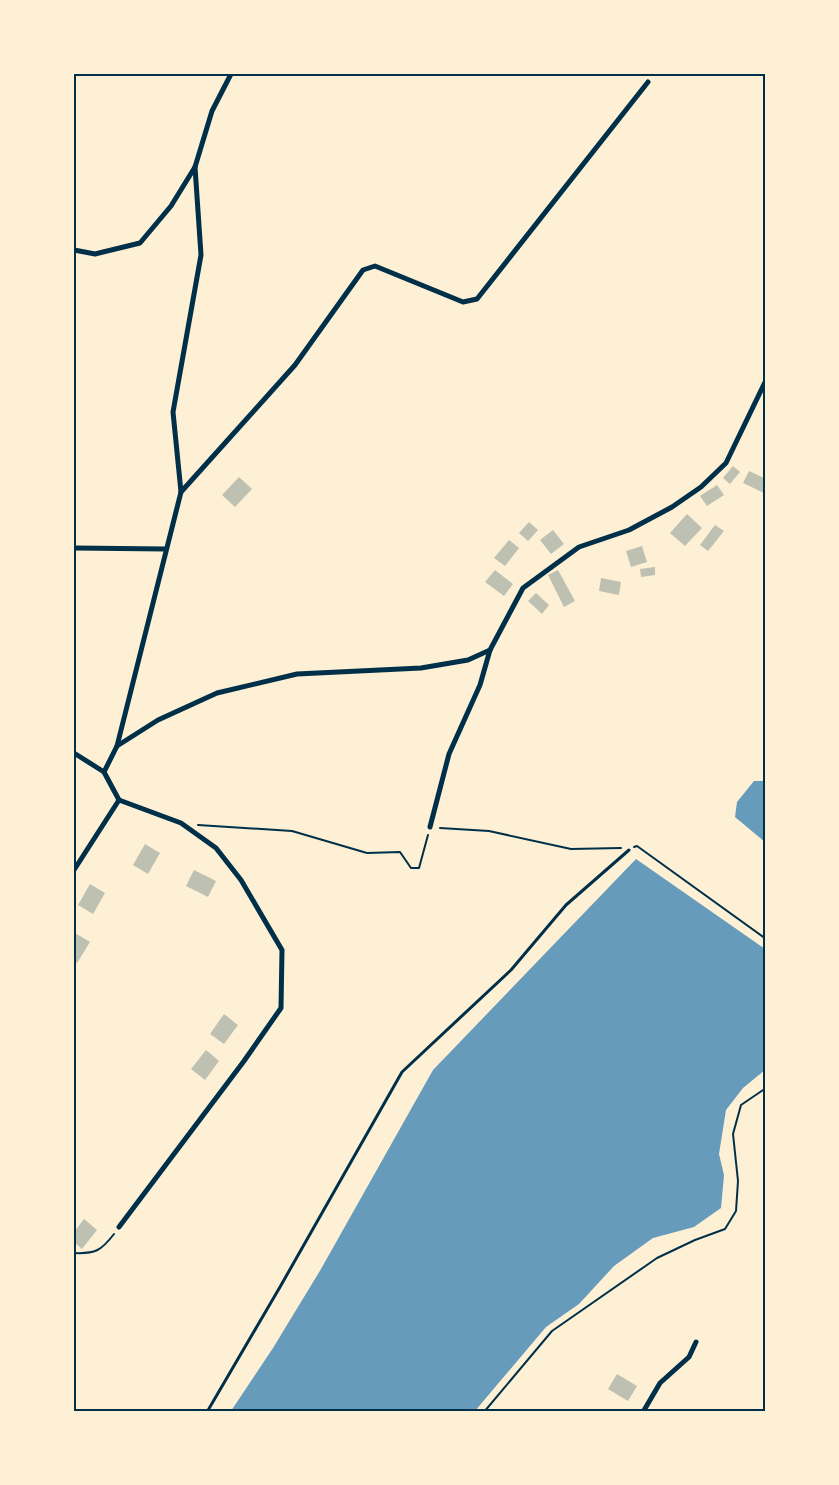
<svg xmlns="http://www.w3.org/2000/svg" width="839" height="1485" font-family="Inter,sans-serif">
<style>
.water{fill:#669bbc}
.building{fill:#bec0b2}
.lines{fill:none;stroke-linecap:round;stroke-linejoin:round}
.path{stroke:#003049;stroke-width:2}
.service{stroke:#003049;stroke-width:3}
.minor{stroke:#003049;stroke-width:5}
.neatline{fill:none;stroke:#003049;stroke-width:2}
</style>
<rect width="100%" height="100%" fill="#fdf0d5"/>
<!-- water -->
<g class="water">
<polygon points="754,781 765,781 765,842 735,817 737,802"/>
<polygon points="636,859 765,949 765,1070 743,1088 726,1110 719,1154 724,1175 721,1208 694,1227 653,1238 614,1266 579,1304 546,1327 475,1411 231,1411 273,1348 321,1269 433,1070"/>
</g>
<!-- building -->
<g class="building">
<polygon points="733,466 740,472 730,484 723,478"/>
<polygon points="749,471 766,479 764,493 743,483"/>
<polygon points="239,477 252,489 235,507 222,495"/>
<polygon points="717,485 724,495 707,506 700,496"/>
<polygon points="687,514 702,528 685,546 670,533"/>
<polygon points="529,522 538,530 528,541 519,533"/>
<polygon points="715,525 724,531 708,551 700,545"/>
<polygon points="553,530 564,544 551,554 540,540"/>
<polygon points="509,540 519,548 505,566 494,558"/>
<polygon points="642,546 647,562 631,567 626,551"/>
<polygon points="655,567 655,575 641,577 640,569"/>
<polygon points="495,570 513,584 504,596 485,582"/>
<polygon points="558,570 575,601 564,607 548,575"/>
<polygon points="601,578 621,582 619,595 599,591"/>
<polygon points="536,593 549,605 542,614 528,601"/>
<polygon points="145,844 160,853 148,874 133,865"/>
<polygon points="194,870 216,881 208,897 186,886"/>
<polygon points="90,884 105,893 93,914 78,905"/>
<polygon points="75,933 90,942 77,963 74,961"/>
<polygon points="224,1014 238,1025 224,1044 210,1034"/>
<polygon points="206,1050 219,1061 205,1080 191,1069"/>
<polygon points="84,1219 97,1230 82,1249 74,1242 74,1232"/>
<polygon points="617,1374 637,1386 628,1401 608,1389"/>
</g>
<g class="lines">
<!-- path -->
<g class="path">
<polyline points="198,825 292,831 367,853 400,852 411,868 419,868 428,835"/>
<polyline points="440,828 489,831 571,849 621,848"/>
<polyline points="634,847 637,846 766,939"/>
<path d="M74 1253C95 1254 101 1251 114 1234"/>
<polyline points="484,1412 552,1331 657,1258 695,1240 725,1229 736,1211 738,1181 733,1134 741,1105 766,1088"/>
</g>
<!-- service -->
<polyline class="service" points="207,1412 280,1287 402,1072 511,970 566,905 629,850"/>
<!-- minor -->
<g class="minor">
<polyline points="74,250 95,254 140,243 171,206 195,167"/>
<polyline points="181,492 295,365 363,270 375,266 463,302 477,299 648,82"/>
<polyline points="74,548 166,549"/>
<polyline points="117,746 158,720 217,693 297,674 421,668 468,660 490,650"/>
<polyline points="74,753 104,772"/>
<polyline points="119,800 104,772 117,746 181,492 173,412 201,255 195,167 212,111 231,74"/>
<polyline points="430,827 449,754 480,685 490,650 523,588 579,547 629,530 672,507 701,487 726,463 766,380"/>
<polyline points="74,870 119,800"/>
<polyline points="119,1227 244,1061 281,1008 282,950 241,880 216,848 181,823 119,800"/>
<polyline points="643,1412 660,1383 689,1357 696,1342"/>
</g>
</g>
<!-- border -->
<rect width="839" height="1485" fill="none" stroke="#fdf0d5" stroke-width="150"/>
<rect x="75" y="75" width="689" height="1335" class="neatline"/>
</svg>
